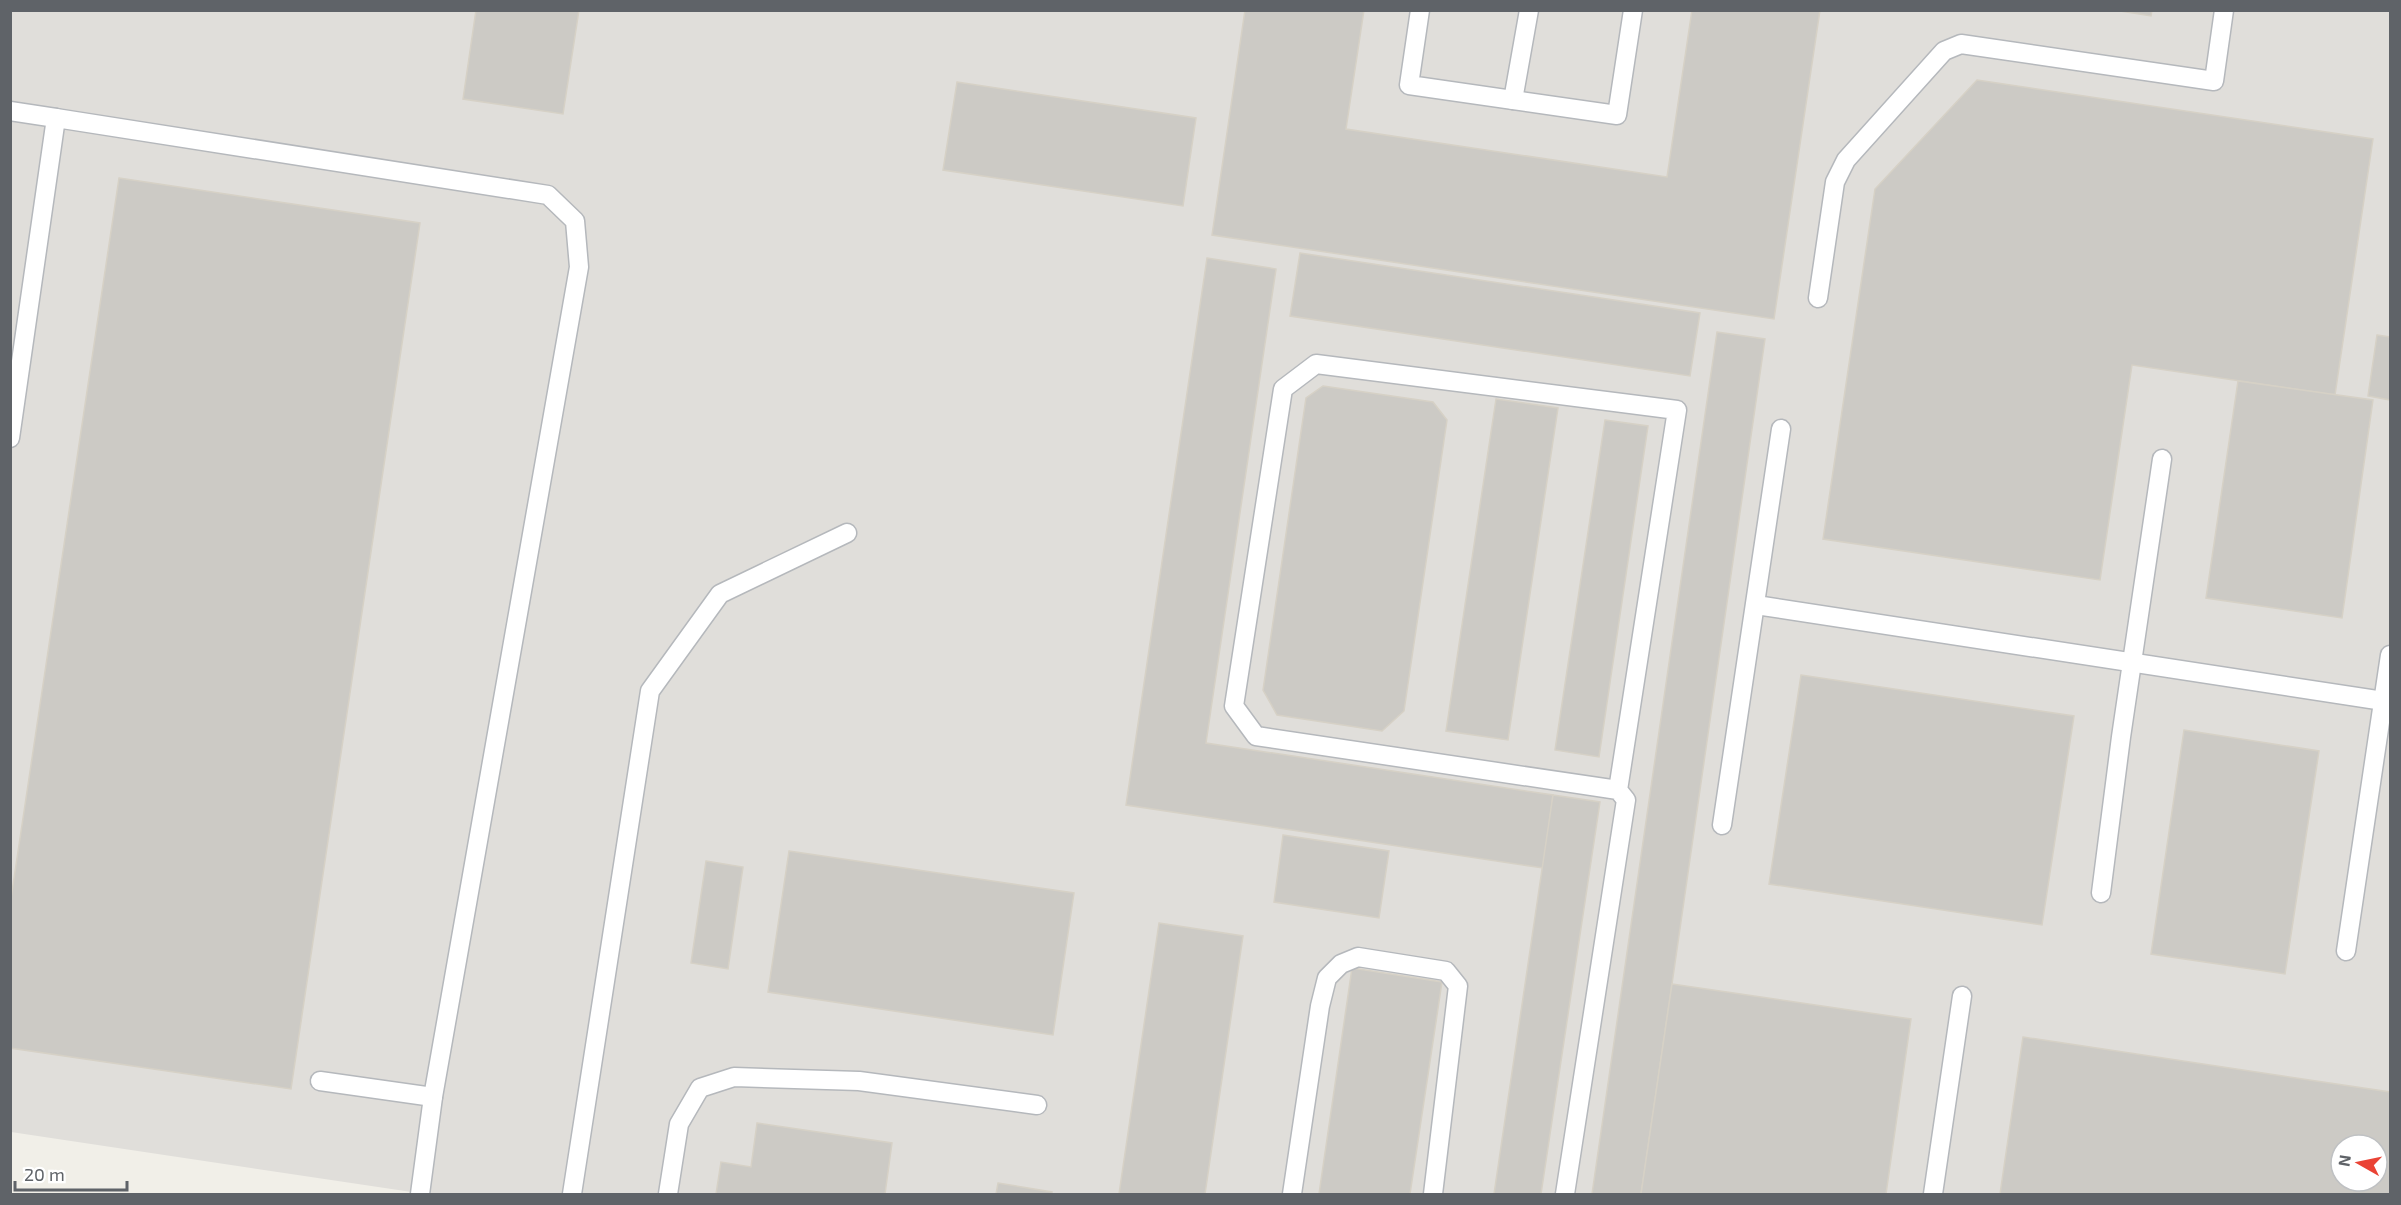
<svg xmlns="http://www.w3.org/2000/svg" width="2401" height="1205" font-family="'Exo 2',sans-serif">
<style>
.industrial{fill:#e0deda;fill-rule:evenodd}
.building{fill:#cccac5;stroke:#d6d1c6;stroke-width:1.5;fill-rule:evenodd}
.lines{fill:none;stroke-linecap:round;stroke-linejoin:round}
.lane-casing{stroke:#b5b8bc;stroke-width:21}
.lane{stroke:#fff;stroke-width:18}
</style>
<rect width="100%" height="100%" fill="#f1efe8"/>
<!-- industrial -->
<path class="industrial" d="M10 11H2390V1194H425L11 1132ZM2341 1145H2377V1181H2341Z"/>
<!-- building -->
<g class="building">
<polygon points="476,10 579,10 563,114 463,99"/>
<polygon points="1245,10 1364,10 1346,129 1667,177 1692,10 1820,10 1774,319 1212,235"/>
<polygon points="2114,10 2152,10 2151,16"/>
<polygon points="1977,80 2373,139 2335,395 2132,365 2100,580 1823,539 1875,189"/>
<polygon points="957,82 1196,118 1183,206 943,170"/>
<polygon points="119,178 420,223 291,1089 10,1048 10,905"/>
<polygon points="1300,253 1700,313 1690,376 1290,316"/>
<polygon points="1207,258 1276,269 1206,743 1553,795 1543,868 1126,805"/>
<polygon points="1717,332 1765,339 1672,984 1641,1194 1592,1194"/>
<polygon points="2377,335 2390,337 2390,400 2368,396"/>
<polygon points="2238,381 2373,400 2342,618 2206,598"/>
<polygon points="1323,386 1433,402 1447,420 1404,711 1382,731 1277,715 1263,690 1306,398"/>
<polygon points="1496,399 1558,408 1508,740 1446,731"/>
<polygon points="1605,420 1648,426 1599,757 1555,750"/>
<polygon points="1801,675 2074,716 2042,925 1769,884"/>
<polygon points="2184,730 2319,751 2285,974 2151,954"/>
<polygon points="1553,795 1600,802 1541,1194 1494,1194"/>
<polygon points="1283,835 1389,851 1379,918 1274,902"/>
<polygon points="789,851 1074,893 1053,1035 768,992"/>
<polygon points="706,861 743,867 728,969 691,963"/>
<polygon points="1159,923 1243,936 1205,1194 1119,1194"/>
<polygon points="1352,968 1442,982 1410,1194 1319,1194"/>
<polygon points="1672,984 1911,1019 1886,1194 1641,1194"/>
<path d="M2023 1037 2390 1092V1194H2000ZM2341 1145H2377V1181H2341Z"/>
<polygon points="757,1123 892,1143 885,1194 716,1194 721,1162 751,1167"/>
<polygon points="998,1183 1052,1192 1052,1194 996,1194"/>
</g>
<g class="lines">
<!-- lane casing -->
<g class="lane-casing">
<g id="lane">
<polyline points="1420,10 1409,85 1617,115 1633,10"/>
<polyline points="1513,100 1529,10"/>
<polyline points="10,111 56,118"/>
<polyline points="1818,298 1835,182 1846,160 1944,51 1961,44 2214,81 2224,10"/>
<polyline points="10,438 56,118 548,195 575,221 579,267 433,1097 420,1194"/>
<polyline points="1756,605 2390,702"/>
<polyline points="1722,825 1781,429"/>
<polyline points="2101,893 2121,737 2162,459"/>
<polyline points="2346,951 2390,655"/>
<polyline points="320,1081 433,1097"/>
<polyline points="572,1194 650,691 720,594 847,533"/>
<polyline points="668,1194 679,1124 700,1088 734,1077 859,1081 1037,1105"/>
<polyline points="1292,1194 1320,1006 1327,978 1341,964 1358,957 1446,971 1458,986 1433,1194"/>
<polyline points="1565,1194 1626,800 1618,790 1256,736 1234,706 1283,389 1316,364 1677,410 1618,790"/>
<polyline points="1933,1194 1962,996"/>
</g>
</g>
<!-- lane -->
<use href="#lane" class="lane"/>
</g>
<!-- border -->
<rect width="2401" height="1205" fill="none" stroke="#5f6368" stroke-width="24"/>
<!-- north arrow -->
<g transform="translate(2359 1163) rotate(279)"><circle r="28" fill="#ffffff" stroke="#bfc1c3" stroke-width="1.5"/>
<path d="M0-4.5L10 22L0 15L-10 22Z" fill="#ea4335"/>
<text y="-9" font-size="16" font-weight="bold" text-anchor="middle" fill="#5f6368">N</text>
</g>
<!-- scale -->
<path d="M15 1181v9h112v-9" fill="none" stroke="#5f6368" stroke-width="3"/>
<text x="24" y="1181" font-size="18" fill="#5f6368" stroke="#ffffff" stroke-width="4.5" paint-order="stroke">20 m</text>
</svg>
